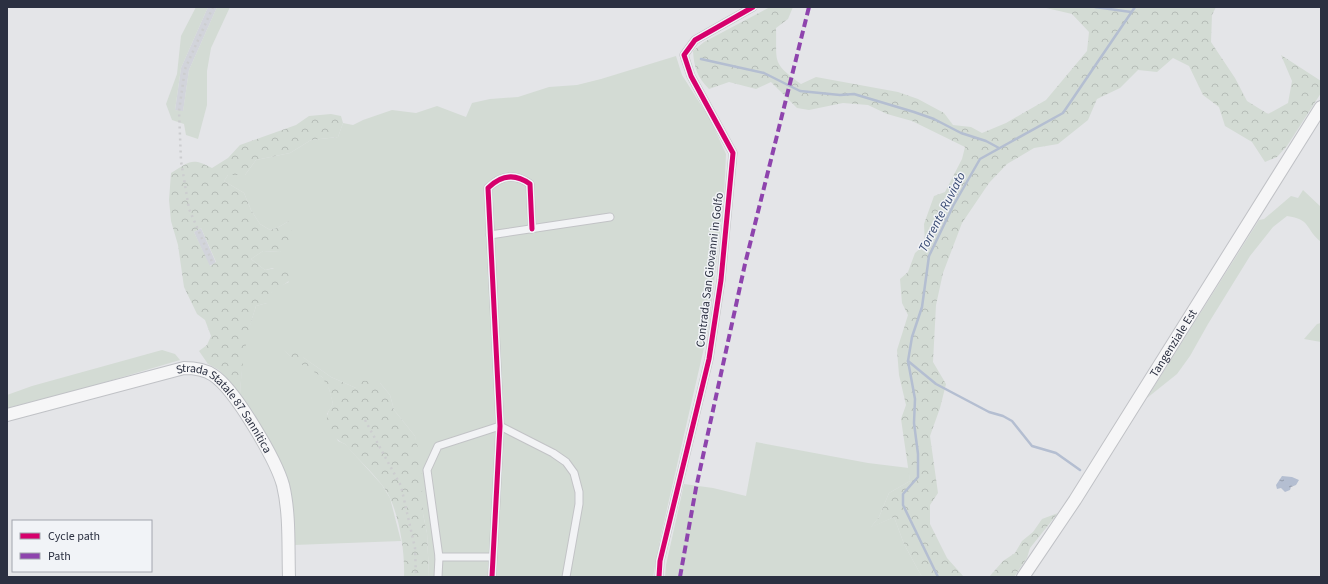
<svg xmlns="http://www.w3.org/2000/svg" width="1328" height="584" font-family="'Source Sans 3',sans-serif">
<style>
.built{fill:#d2d4db}
.green{fill:#d3dbd4}
.forest{fill:url(#forest-crowns);fill-rule:evenodd}
.water{fill:url(#water-ripples)}
.lines{fill:none;stroke-linecap:round;stroke-linejoin:round}
.stream{stroke:#b4bed1;stroke-width:2.5}
.minor-casing{stroke:#c2c3c6;stroke-width:9}
.primary-casing{stroke:#c0c2c6;stroke-width:14}
.minor{stroke:#f2f3f5;stroke-width:7}
.primary{stroke:#f6f6f7;stroke-width:12}
.rail{stroke:#cccdcf;stroke-width:2.5;stroke-dasharray:2 4;stroke-linecap:butt}
.quiet{stroke:#8e44ad;stroke-width:4;stroke-dasharray:8 4;stroke-linecap:butt}
.cycleway-casing{stroke:#f1f3f7;stroke-width:8}
.cycleway{stroke:#d6006c;stroke-width:5}
.labels{text-anchor:middle;dominant-baseline:central;stroke-width:3;stroke-linejoin:round;paint-order:stroke}
.street-label{font-size:12px;fill:#2b3041;stroke:#f1f3f7}
.water-label{font-size:13px;font-style:italic;fill:#374972;stroke:#f1f3f7}
</style>
<defs>
<pattern id="forest-crowns" width="20" height="18" patternUnits="userSpaceOnUse"><rect width="20" height="18" fill="#d3dbd4"/><path d="M2 6a3 3 0 1 1 6 0M12 15a3 3 0 1 1 6 0" fill="none" stroke="#b5bcb7"/></pattern>
<pattern id="water-ripples" width="26" height="14" patternUnits="userSpaceOnUse"><rect width="26" height="14" fill="#b4bed1"/><path d="M2 4q2-2 4 0t4 0M15 11q2-2 4 0t4 0" fill="none" stroke="#939bab"/></pattern>
</defs>
<rect width="100%" height="100%" fill="#e4e5e8"/>
<!-- built -->
<g class="built">
<polygon points="208,7 217,7 189,70 183,112 175,110 181,68"/>
<polygon points="201,228 216,263 209,266 194,232"/>
</g>
<!-- green -->
<g class="green">
<polygon points="196,7 208,7 181,68 175,110 183,111 189,70 217,7 230,7 211,48 207,71 207,105 198,139 186,135 184,124 172,120 166,104 177,74 181,36"/>
<path d="M676 56 682 75 710 119 726 154 724 197 709 326 661 535 653 577H429L427 533 423 514 415 436 394 410 390 395 380 383 356 388 331 377 304 358 282 348C293 362 313 367 323 378 329 385 331 395 333 404L327 414 338 441 345 444 382 485 390 498 401 541 294 545 292 497 285 472 240 394 242 365 245 341 256 306 267 303 266 296 278 287 289 282 273 268 265 270 251 259 263 251 280 252 289 221 277 228 270 230 260 224 251 210 244 193 224 181 228 175H245L256 160 290 153 311 140 338 137 343 123 353 125 363 120 392 110 416 113 437 106 466 117 472 103 490 99 518 97 549 87 577 85 601 79Z"/>
<path d="M1303 190 1321 207V242C1305 229 1311 219 1287 216L1273 227 1250 256 1208 324 1190 356 1177 374 1147 398 1259 220 1264 219 1291 196 1298 198Z"/>
<polygon points="1321,323 1321,342 1304,339 1317,324"/>
<polygon points="162,350 175,354 180,360 82,389 7,408 7,395 32,386"/>
<polygon points="756,442 868,463 909,468 910,481 889,493 879,517 871,527 894,517 904,544 922,577 665,577 666,565 684,484 713,488 746,496"/>
</g>
<!-- forest -->
<g class="forest">
<path d="M770 7H793L788 19 776 28C777 63 771 62 801 84L816 77 898 92 918 99 944 113 953 125 971 127 982 133 1006 123 1046 100 1087 51 1089 32 1072 14 1042 7H1216L1212 15 1211 42 1235 78 1247 101 1268 114 1288 103 1292 81 1281 55 1321 81V93L1287 146 1277 157 1265 162 1252 142 1225 126 1219 107 1203 95 1189 66 1173 58 1157 72 1138 70 1120 88 1097 99 1088 120 1058 144 1034 148 1007 164 989 183 962 223 943 273 936 305 933 362 946 384 940 408 930 436 938 493 930 505V524L947 558 964 577H922L904 544 894 517 870 528 879 517 889 493 910 481 901 419 906 405 899 375 897 350 908 315 902 303 900 279 908 272 915 253 925 244 924 224 934 196 945 192 962 159 965 147 912 121 887 114 868 105 843 103 809 110 797 108 771 82 756 89 729 82 709 89C697 77 694 67 693 51L704 42Z"/>
<path d="M331 114 341 116 343 123 338 137 311 140 290 153 256 160 245 175H228L224 181 244 193 251 210 260 224 270 230 277 228 289 221 293 238 280 252 263 251 251 259 265 270C276 267 285 268 294 275 287 285 276 288 267 296V303L256 306C246 336 242 364 240 394L219 370 208 364 199 351 207 345 211 336 205 320 197 314 184 287 178 245 171 221 169 200 171 173C190 162 191 157 212 168L228 158 240 145 296 125 309 116ZM201 228 216 262 210 266 194 232Z"/>
<path d="M281 348H290L331 377 356 388 360 380 380 383 390 395 394 410 415 436 418 448 421 464 423 514 427 533 429 577H404C405 553 400 520 390 498 383 481 357 459 345 444 335 440 323 424 328 413 329 410 331 407 333 404L329 389 322 377 296 361Z"/>
<polygon points="1058,513 1030,548 1027,558 1014,577 989,577 1003,561 1015,553 1022,541 1033,532 1042,519"/>
</g>
<!-- water -->
<polygon class="water" points="1282,476 1292,477 1299,480 1296,485 1291,487 1290,490 1285,492 1281,488 1277,489 1276,485"/>
<g class="lines">
<!-- stream -->
<g class="stream">
<polyline points="1095,7 1131,12"/>
<polyline points="701,59 764,73 800,91 840,95 854,94 914,112 934,119 961,133 986,141 999,148"/>
<polyline points="908,361 936,384 989,412 1003,416 1012,421 1032,446 1056,453 1080,470"/>
<polyline points="938,577 903,505 903,494 918,477 918,454 914,423 915,399 908,361 912,337 922,307 929,256 953,206 980,159 1063,113 1135,7"/>
</g>
<!-- minor casing -->
<g class="minor-casing">
<g id="minor">
<polyline points="490,235 610,217"/>
<polyline points="439,557 492,557"/>
<polyline points="438,577 439,557 427,470 438,446 500,426 553,453 566,462 574,473 579,492 579,504 566,577"/>
<path d="M492 577 500 426 488 188C501 175 515 173 530 184L532 229"/>
<polyline points="659,577 660,561 709,359 721,280 733,153 691,76 684,55 695,40 753,7"/>
</g>
</g>
<!-- primary casing -->
<g class="primary-casing">
<g id="primary">
<path id="s1" d="M7 415 184 368C195 368 204 369 213 375 235 389 276 460 283 485 290 514 288 547 289 577"/>
<path id="s2" d="M1023 577 1075 500 1321 107"/>
</g>
</g>
<!-- minor -->
<use href="#minor" class="minor"/>
<!-- primary -->
<use href="#primary" class="primary"/>
<!-- rail -->
<g class="rail">
<polyline points="213,7 185,69 179,111 181,161 189,209 213,264"/>
<polyline points="365,420 401,486 415,548 416,577"/>
</g>
<!-- quiet -->
<polyline class="quiet" points="680,577 696,488 745,264 809,7"/>
<!-- cycleway casing -->
<g class="cycleway-casing">
<g id="cycleway">
<path d="M492 577 500 426 488 188C501 175 515 173 530 184L532 229"/>
<polyline points="659,577 660,561 709,359 721,280 733,153 691,76 684,55 695,40 753,7"/>
</g>
</g>
<!-- cycleway -->
<use href="#cycleway" class="cycleway"/>
</g>
<g class="labels">
<!-- street labels -->
<g class="street-label">
<text transform="translate(710 270) rotate(-83)">Contrada San Giovanni in Golfo</text>
<text stroke="none"><textPath href="#s2" startOffset="278">Tangenziale Est</textPath></text>
<text stroke="none"><textPath href="#s1" startOffset="242">Strada Statale 87 Sannitica</textPath></text>
</g>
<!-- water labels -->
<g class="water-label">
<text transform="translate(942 212) rotate(-63)">Torrente Ruviato</text>
</g>
</g>
<!-- border -->
<rect width="1328" height="584" fill="none" stroke="#2b3041" stroke-width="16"/>
<!-- legend -->
<rect x="12" y="520" width="140" height="52" fill="#f1f3f7" stroke="#a2a5ae"/>
<rect x="20" y="533" width="20" height="6" fill="#d6006c" stroke="#a2a5ae"/>
<text x="48" y="540" font-size="12" fill="#2b3041">Cycle path</text>
<rect x="20" y="553" width="20" height="6" fill="#8e44ad" stroke="#a2a5ae"/>
<text x="48" y="560" font-size="12" fill="#2b3041">Path</text>
</svg>
